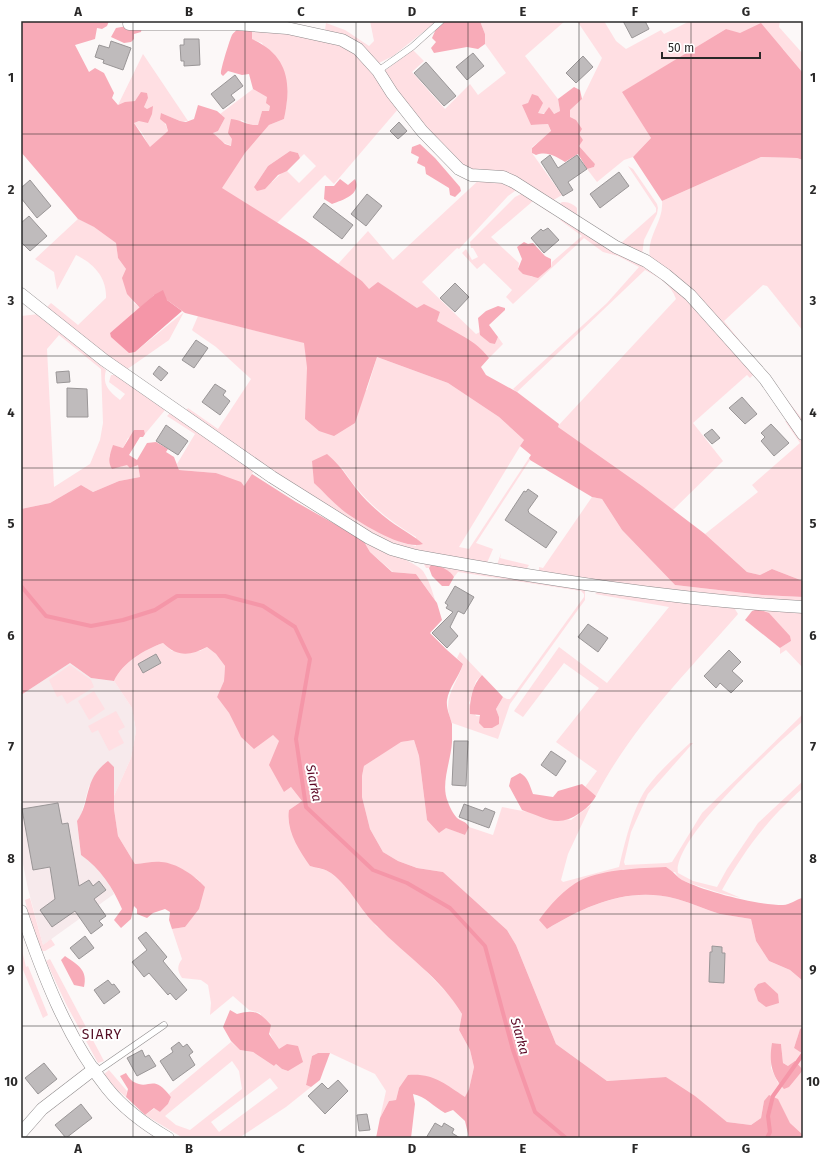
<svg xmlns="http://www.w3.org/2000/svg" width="824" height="1159" font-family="'Fira Sans',sans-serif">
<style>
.built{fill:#f7eaec}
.green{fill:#ffdfe3;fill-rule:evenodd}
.forest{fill:#f8abb8}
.water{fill:#f596a8}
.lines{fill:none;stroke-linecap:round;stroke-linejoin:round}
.stream{stroke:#f596a8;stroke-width:4}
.building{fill:#bfbbbc;stroke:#9a9697}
.lane-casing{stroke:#8f8b8c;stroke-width:7}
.street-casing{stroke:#8f8b8c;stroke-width:13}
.lane{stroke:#fff;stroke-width:6}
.street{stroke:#fff;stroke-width:12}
.grid{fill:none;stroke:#292828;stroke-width:1;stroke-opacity:0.55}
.labels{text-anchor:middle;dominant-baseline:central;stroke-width:4;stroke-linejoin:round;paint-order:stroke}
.water-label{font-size:13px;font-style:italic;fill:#5c0624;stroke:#fff}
.quarter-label{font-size:14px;letter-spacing:1px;fill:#540f24;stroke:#fff}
.neatline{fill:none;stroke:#292828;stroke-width:1.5}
.grid-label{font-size:13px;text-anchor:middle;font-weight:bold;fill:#292828}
</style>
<rect width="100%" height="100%" fill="#fcf8f8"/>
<!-- built -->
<polygon class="built" points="70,663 91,678 114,681 132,708 136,731 131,758 114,796 114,767 89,786 81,815 77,821 81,855 91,862 108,881 114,894 43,945 28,889 21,854 21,695"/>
<!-- green -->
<g class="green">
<polygon points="370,21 437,21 393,56 375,65 359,48 297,25 325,30 326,23 345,30 369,46 374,41"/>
<polygon points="480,21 565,21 525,56 558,99 560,111 554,114 538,113 532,95 528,103 531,125 548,124 551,132 532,147 532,153 562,195 552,201 519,182 471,172 427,132 383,72 413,50 424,61 412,72 445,109 470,84 478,95 506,73 485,44 485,34"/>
<polygon points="577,21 604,21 616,41 626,49 661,30 664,34 690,21 780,21 779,27 803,54 803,73 783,49 726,29 623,92 651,138 633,157 624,160 597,182 587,169 594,167 595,164 579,146 579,134 570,117 570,110 582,99 602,58"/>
<path d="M252 29C279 31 338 35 358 54 372 68 387 92 399 108L334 184 325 175 277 223 221 188 245 153 269 125 284 119 287 103V85L262 43 251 39ZM290 151 298 153 300 158 304 154 316 166 299 183 287 171H284L272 182 254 187 268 166Z"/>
<polygon points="143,54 188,121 180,121 161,113 168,131 150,148 142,133 134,123 139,121 147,109 144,107 148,98 118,105"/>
<path d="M253 89 267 96 270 106 269 111H262L258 126H253L241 120 232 139V146C224 143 216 140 213 132L218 131 225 118 220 114Z"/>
<path d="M761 157 797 158 803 160V331L767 286 763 285 724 321 803 420V429L650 258C646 236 664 222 662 201Z"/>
<polygon points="628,166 633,169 657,204 658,208 657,214 644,240 642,255 620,244 656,212 656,208"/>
<polygon points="480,179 493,180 519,188 508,196 459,249 457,248 422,282 476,334 480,332 480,335 495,344 498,337 503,344 489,358 484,352 437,321 440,312 417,308 399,296 369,290 362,281 338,264 368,231 393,260"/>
<path d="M525 192 552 209 550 213 533 201 491 237 519 263 518 269 532 277 551 267 552 262 582 236 560 220 564 218 637 262 684 295 755 373 750 378 747 375 693 423 723 461 673 510 557 427 676 299C671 284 658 277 645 270L517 392 513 389 607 303 639 267 618 256 603 252 584 238 513 304 506 297 512 290 484 263 477 269 462 253 466 249 472 260 478 257 473 248H471L470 242 515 197Z"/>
<path d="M562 202C568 202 572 203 577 208V217L558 205Z"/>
<path d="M78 219 94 227 116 243 118 258 126 269 134 303 140 308 110 333 135 352 184 312 169 340 126 370 46 308 51 303 78 325 106 298C107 277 93 263 76 255L57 290 54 272 35 259Z"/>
<path d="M39 314 106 370C102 385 109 391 120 400L125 394 109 382 111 375H115L165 410 145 434 144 430 128 438 123 448 113 446 109 457 120 467 127 464 138 465 140 477 119 481 93 492 81 485 50 503 21 509V316ZM59 335 101 369 103 423 100 440 90 464 54 487 47 349Z"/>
<path d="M198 316 305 343 307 368 367 390 377 357 448 383 499 417 524 440 459 547 469 549 529 458 530 460 476 543 493 549 487 563 412 550 388 542 369 533 263 464 185 412 188 408 218 429 251 379 216 347 193 331 192 330ZM340 465C361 498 383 517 416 537V546L403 543 375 530Z"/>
<polygon points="170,413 255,469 244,486 216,473 179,470 177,464 195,434 167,416"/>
<polygon points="785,421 791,422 803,439 803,581 772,569 760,575 747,572 705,534 758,492 752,485 800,443"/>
<polygon points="592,497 602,499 622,530 675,585 762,595 803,597 803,604 598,581 539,573 539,567 543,568"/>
<path d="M363 540C375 547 416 562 423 571 429 580 432 590 435 600L416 574 393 572 370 552Z"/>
<polygon points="501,553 500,558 529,565 525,571 497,565"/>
<path d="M423 562 585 590V600L510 704 498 739 452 723C441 698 456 687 463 664L457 658 460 652 482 675 476 681 469 703 476 716 499 717 496 709 503 697 507 699H510L514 694 584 597V594L581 591 458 572 454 577C450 570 440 565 431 565L429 568H426Z"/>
<path d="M601 589 733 606 738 614C688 671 631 728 596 796L585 787 597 771 556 742 599 688 564 663 523 717 514 711 559 647 607 683 669 607 595 594Z"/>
<polygon points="758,609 803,612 803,668 786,650 780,654 780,648 791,641"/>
<path d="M163 643 172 651H200L207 647 216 654 225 666 224 681 217 697 229 713 241 737 273 735 279 741 284 792 291 787 302 801 289 810 310 866 329 871 351 891 376 926 418 963 452 998 462 1014 459 1030 470 1050 474 1067 469 1089 465 1098C437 1075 432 1082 399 1088L396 1100 389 1101 380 1118 386 1091 375 1074 330 1053H318L312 1056 306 1085 311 1087 286 1107 239 1138H183L145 1115 155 1108 160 1112 168 1104 171 1097 169 1094 231 1042 240 1050 253 1052 274 1066 276 1064 282 1069 288 1071 260 1013 249 1010 233 996 210 1015 211 1003 208 985 201 980 182 978C177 970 177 966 182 959L172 929 185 927 200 881C173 862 168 861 135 864L118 836 114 809V796L131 758 136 731 132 708 114 681C123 662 144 650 163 643ZM232 1061 239 1071 242 1089 190 1130 176 1125 165 1116ZM270 1078 278 1088 219 1132 211 1122Z"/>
<polygon points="70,665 91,680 94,687 67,704 62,695 57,697 49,680"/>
<polygon points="94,691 105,709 89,720 78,701"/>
<polygon points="116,711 125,727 118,731 124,743 109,751 98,730 92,733 88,726"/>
<path d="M803 714V721C777 744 672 839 678 873L693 881 717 887 727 869 758 823 803 781V788C767 820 746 848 722 890L741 898 720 893 680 880 675 872 623 869 547 929C587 905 630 886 677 899 692 903 706 910 720 914 730 916 741 917 751 919L756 941 769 961 790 970 803 981V1027L800 1029 794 1048 803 1054V1135L790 1123 778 1100 764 1101 761 1118 751 1125 727 1122 666 1077 607 1081 556 1044 516 945 507 930 443 872 417 868 398 861 383 852 370 829 362 797V776L364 766 400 742 414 740 419 756 427 820 465 835 469 827 493 835 502 807 571 820 591 805 568 854 561 880 563 882 619 867C624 845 633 808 646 789 658 772 675 757 690 743H693L648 794 631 832 624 862 625 865 667 863 672 862 702 813ZM772 1043 781 1044 783 1063 788 1066 778 1083 771 1068Z"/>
<polygon points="30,898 43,945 51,939 55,945 45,951 40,951 35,942 25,900"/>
<polygon points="21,946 26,967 28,966 48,1015 43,1018 21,965"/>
<polygon points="50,959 104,1061 98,1063 66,1004 46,961"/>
<polygon points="109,1070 127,1091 126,1097 115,1088 104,1074"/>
</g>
<!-- forest -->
<g class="forest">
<path d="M21 21H109L107 26 102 29 97 28 95 39 75 45 89 72 95 68 104 73 114 93 112 98 118 105 125 102 135 101 141 92 147 93 148 98 144 107 147 109 153 106 152 114 148 123 139 121 134 123 150 147 168 131 166 124 160 119 161 113 180 121 186 122 194 119 198 105 217 111 225 118 218 131 213 133 225 144 231 146 232 139 228 133 231 119C241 120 249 126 258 125L262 111H269L270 106 266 103 267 97 253 89 249 74 242 75 228 71 223 76 221 74C220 71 230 39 232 35 233 33 237 30 239 28L252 29V39C288 55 292 83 284 119L269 125 245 153 222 188 305 240 362 281 369 289 378 282 417 308 424 304 440 312 437 321C455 333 476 340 489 358L481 367 486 375 517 392 559 424 558 427 642 486 705 534 747 572 760 575 772 569 803 581V597L762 595 675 585 622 530 602 499 592 497 530 460 529 458 531 455 520 446 524 440 499 417 448 383 377 357 355 423 334 436 319 431 305 419 307 368 304 343 185 313 167 300 154 295 140 308 127 294 122 278 126 269 118 258 116 243 94 227 78 219 21 152Z"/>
<polygon points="446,21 480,21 485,34 485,44 478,49 467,47 434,53 431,48 436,42 432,38 436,29"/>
<polygon points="761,23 803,73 803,160 797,158 761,157 662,201 633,157 651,138 622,92 726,29 740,33"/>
<polygon points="127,26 142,27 141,32 134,34 134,39 131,42 124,43 111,37 116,28"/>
<path d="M574 87 580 90 582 99 570 110V117L576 120 582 129 579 134 583 140 579 146 595 164 594 167 587 169 578 154 565 162C555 156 547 151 536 155L532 153V148L551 131 548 124 531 125 522 105 528 103 532 94 538 96 543 103 538 113 544 114 549 107 554 114 560 111 558 99Z"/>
<polygon points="420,144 435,158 460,187 461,191 455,197 450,195 449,188 426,174 425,167 417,163 419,157 411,153 412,147"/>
<polygon points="290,151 298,153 300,158 287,171 278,175 265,189 257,191 254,187 268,166"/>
<path d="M340 179 348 185 355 179C362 195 342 200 332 204L324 199 325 186H334Z"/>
<polygon points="524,242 528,244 533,243 545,256 551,259 551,267 538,278 523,274 518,269 522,259 517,247"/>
<polygon points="498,306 505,308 505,310 489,325 498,337 495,344 490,343 480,335 478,318 486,311"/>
<path d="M134 430H144L145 434 143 437H140L129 455 137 460 147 443 156 442 168 449 166 452 174 457 179 470 216 473 241 482 244 486 252 474 296 502 363 540 370 552 392 572 416 574 437 603 442 620 430 633 447 650 463 664C459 677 449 687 447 700 446 709 450 716 452 724 452 730 452 737 452 742 451 761 440 785 448 802 449 806 454 815 457 818 462 822 466 821 469 827L465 835 446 828 439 833 427 820 419 756 414 740 401 742 364 766 362 776V797L370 829 383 852 398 861 417 868 443 872 507 930 516 945 556 1044 607 1081 666 1077 695 1096 727 1122 751 1125 761 1118 764 1101 769 1095 778 1099 790 1123 802 1134 803 1138H469L465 1121 453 1110 445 1113C434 1107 425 1096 413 1094L415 1104 411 1138H376L380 1118 389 1101 396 1100 399 1088 408 1075C434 1073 445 1084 465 1097L469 1089 474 1067 470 1050 459 1030 462 1014C440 977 406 956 377 926 359 909 352 889 331 873 326 869 317 868 310 866 299 850 286 831 289 810L302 801 291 787 284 792 269 765 279 741 273 735 254 749 241 737 229 713 217 697 224 681 225 666 216 654 207 647C190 656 177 657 163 643 144 650 123 662 114 681L91 678 70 663 21 695V509L50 503 81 485 93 492 119 481 140 477 138 465 130 468 127 465 112 469C107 461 110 454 113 445L123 448Z"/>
<path d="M327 454C345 469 351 485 367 501 374 508 382 515 390 521 401 529 413 535 423 544 403 550 362 524 345 512 334 504 324 492 314 483L312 461Z"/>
<path d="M431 565C440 565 450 570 454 577L449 586H442L432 576 429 568Z"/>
<polygon points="758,609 769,613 790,636 791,641 780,648 745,620 752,611"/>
<path d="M482 675 503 697 496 709 499 717V724L492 728H484L479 723 480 715 470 714C469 700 473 684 482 675Z"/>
<path d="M108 761 114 767V809L118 836 135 864C143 864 153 861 161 862 177 863 194 875 205 887L199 909 185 927 172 929 169 920 170 912 165 909 153 913 147 918 137 914V909L134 906 131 919 121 928 114 920 122 909C113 888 100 868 81 855L77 821C91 802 83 779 108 761Z"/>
<path d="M520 773C528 777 530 786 533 794L553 797 558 791 582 784 596 796C592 803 588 807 581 812 558 829 546 818 522 810L509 786 511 778Z"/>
<path d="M666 867C673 871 678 878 682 880 706 892 757 905 783 905 790 905 796 899 803 898V981L790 970 769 961 756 941 751 919C741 917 730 916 720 914 706 910 692 903 677 899 629 886 587 905 547 929L539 920C549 906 565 888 581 880 606 869 639 868 666 867Z"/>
<path d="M65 956C78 965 88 970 84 987L74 985 61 960Z"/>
<polygon points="765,982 778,994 779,1003 766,1007 758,1001 754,989 758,984"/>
<path d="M230 1010 237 1014C255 1009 259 1012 271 1025L269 1034 279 1049 287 1044 298 1046 303 1062 288 1071 282 1069 276 1064 274 1066 253 1052 240 1050 231 1041 223 1027Z"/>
<polygon points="803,1027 803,1054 794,1048 800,1029"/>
<path d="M772 1043 781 1044 783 1063 788 1066 795 1061 803 1070 789 1087 784 1089C771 1075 769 1061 772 1043Z"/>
<polygon points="318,1053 330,1053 320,1080 311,1087 306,1085 312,1056"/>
<path d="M126 1073C128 1076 131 1081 134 1082 150 1091 152 1072 171 1097L168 1104 160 1112 154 1108 145 1115 126 1097 128 1089 120 1076Z"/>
</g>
<!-- water -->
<polygon class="water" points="163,290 167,300 182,311 135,352 129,353 111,337 110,333 154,295"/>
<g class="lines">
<!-- stream -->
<g class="stream">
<polyline points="21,586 46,616 91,626 123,620 155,610 177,596 225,596 263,606 295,627 310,659 296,739 306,807 373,870 407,883 450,908 485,946 513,1050 535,1112 566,1138"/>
<polyline points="767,1138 770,1132 768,1116 773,1096 803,1054"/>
</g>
</g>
<!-- building -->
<g class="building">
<polygon points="623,21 645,21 649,29 632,38"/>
<polygon points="184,39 199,39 200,65 184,66 184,61 181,61 180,45 184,45"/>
<polygon points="111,41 131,48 123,70 103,63 104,60 95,57 99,45 109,48"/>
<polygon points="473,53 484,66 467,80 456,67"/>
<polygon points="583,56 593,67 576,83 566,73"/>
<polygon points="426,62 456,96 444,106 414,73"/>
<polygon points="235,75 243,86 231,95 235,100 223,109 211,94"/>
<polygon points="399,122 407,131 398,139 390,131"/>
<polygon points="550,155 558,168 577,155 587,169 568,182 573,190 563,196 541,162"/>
<polygon points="619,172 629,186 600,208 590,194"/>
<polygon points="30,180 51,206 37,218 21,198 21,188"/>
<polygon points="367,194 382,206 366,226 351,214"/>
<polygon points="324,203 353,225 342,239 313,217"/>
<polygon points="29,216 47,236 30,251 21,242 21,223"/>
<polygon points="548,228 559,240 544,253 531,238 541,229 543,231"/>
<polygon points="455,283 469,297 455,312 440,298"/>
<polygon points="196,340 208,348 194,368 182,360"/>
<polygon points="159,366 168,373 161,381 153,374"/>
<polygon points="69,371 70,382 57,383 56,372"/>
<polygon points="215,384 226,391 223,395 230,401 220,415 202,402"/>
<polygon points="67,388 87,389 88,417 67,417"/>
<polygon points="742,397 757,414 745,424 729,408"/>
<polygon points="771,424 789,443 774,456 761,441 765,437 761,433"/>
<polygon points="166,425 188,441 178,455 156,441"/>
<polygon points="712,429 720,438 712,444 704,435"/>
<polygon points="528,489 538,496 528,510 529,513 557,532 546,548 505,520 524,491 526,492"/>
<polygon points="455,586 474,597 464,614 458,611 450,627 458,636 447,648 432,633 453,612 446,608 448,605 445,603"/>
<polygon points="588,624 608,638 598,652 578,637"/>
<polygon points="729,650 741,662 732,671 743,681 731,693 720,683 716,688 704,676"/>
<polygon points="156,654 161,663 143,673 138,664"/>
<polygon points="454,741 468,741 466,786 452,785"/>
<polygon points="551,751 566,761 556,776 541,765"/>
<polygon points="58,803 62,824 68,823 79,886 89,880 93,886 99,881 106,890 94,899 106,916 99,921 103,925 91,934 75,911 52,927 40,910 55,899 50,867 33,870 22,809"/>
<polygon points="464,804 483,811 485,808 495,812 489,828 459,817"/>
<polygon points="146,932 167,957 163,961 187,990 176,1000 170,993 168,995 149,973 144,977 132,962 147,950 138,938"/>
<polygon points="85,936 94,948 79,959 70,948"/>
<polygon points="712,946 722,947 722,953 725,953 724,983 709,982 710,952 712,952"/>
<polygon points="108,980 112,985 114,984 120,992 104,1004 94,990"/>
<polygon points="179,1042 183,1047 187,1044 193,1052 189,1055 195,1065 173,1081 160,1061 173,1052 171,1048"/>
<polygon points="142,1050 145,1057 149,1055 156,1066 137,1076 127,1058"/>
<polygon points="44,1063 57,1079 38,1094 25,1078"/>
<polygon points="338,1080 348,1091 325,1114 308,1096 322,1083 328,1089"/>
<polygon points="81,1104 92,1118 66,1138 55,1125"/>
<polygon points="367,1114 370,1130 359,1131 357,1115"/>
<polygon points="435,1123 442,1127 444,1123 454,1129 452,1133 460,1138 426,1138"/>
</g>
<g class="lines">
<!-- lane casing -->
<g class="lane-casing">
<g id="lane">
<polyline points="378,71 412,47 441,21"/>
<polyline points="96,1072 164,1025"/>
</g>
</g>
<!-- street casing -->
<g class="street-casing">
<g id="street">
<polyline points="129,24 236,24 287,28 342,40 358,49 378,71 392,93 422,131 459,169 471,175 503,177 514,182 616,247 646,261 666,275 690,295 765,379 803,434"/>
<path d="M21 294 104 360 272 477 369 538 391 549 416 556C544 579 673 600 803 607"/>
<path d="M21 911C42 972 66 1037 107 1088 123 1108 146 1125 168 1138"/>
<polyline points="21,1133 42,1109 94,1069"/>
</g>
</g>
<!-- lane -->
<use href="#lane" class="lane"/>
<!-- street -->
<use href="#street" class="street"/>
</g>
<!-- grid -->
<path class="grid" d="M133 21V1138M245 21V1138M356 21V1138M468 21V1138M579 21V1138M691 21V1138M21 134H803M21 245H803M21 356H803M21 468H803M21 580H803M21 691H803M21 802H803M21 914H803M21 1026H803"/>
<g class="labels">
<!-- water labels -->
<g class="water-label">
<text transform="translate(314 783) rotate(79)">Siarka</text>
<text transform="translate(520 1036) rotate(74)">Siarka</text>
</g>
<!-- quarter labels -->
<g class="quarter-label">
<text x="102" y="1034">SIARY</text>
</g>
</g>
<!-- border -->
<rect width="824" height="1159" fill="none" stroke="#ffffff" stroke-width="44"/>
<!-- scale -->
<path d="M662 52v6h98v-6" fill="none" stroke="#292828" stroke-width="2"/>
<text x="668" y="52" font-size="12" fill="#292828" stroke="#ffffff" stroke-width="3" paint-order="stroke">50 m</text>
<rect x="22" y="22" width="780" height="1115" class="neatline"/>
<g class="grid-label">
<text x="78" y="16">A</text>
<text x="189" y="16">B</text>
<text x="301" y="16">C</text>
<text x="412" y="16">D</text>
<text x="523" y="16">E</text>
<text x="635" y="16">F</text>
<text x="746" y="16">G</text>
<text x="11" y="82">1</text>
<text x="813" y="82">1</text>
<text x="11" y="194">2</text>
<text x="813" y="194">2</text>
<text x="11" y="305">3</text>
<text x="813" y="305">3</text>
<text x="11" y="417">4</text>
<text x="813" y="417">4</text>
<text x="11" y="528">5</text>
<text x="813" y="528">5</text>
<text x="11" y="640">6</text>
<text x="813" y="640">6</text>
<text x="11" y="751">7</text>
<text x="813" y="751">7</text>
<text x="11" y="863">8</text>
<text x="813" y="863">8</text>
<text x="11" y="974">9</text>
<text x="813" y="974">9</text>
<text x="11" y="1086">10</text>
<text x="813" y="1086">10</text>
<text x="78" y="1153">A</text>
<text x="189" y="1153">B</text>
<text x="301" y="1153">C</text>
<text x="412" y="1153">D</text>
<text x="523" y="1153">E</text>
<text x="635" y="1153">F</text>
<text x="746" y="1153">G</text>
</g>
</svg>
